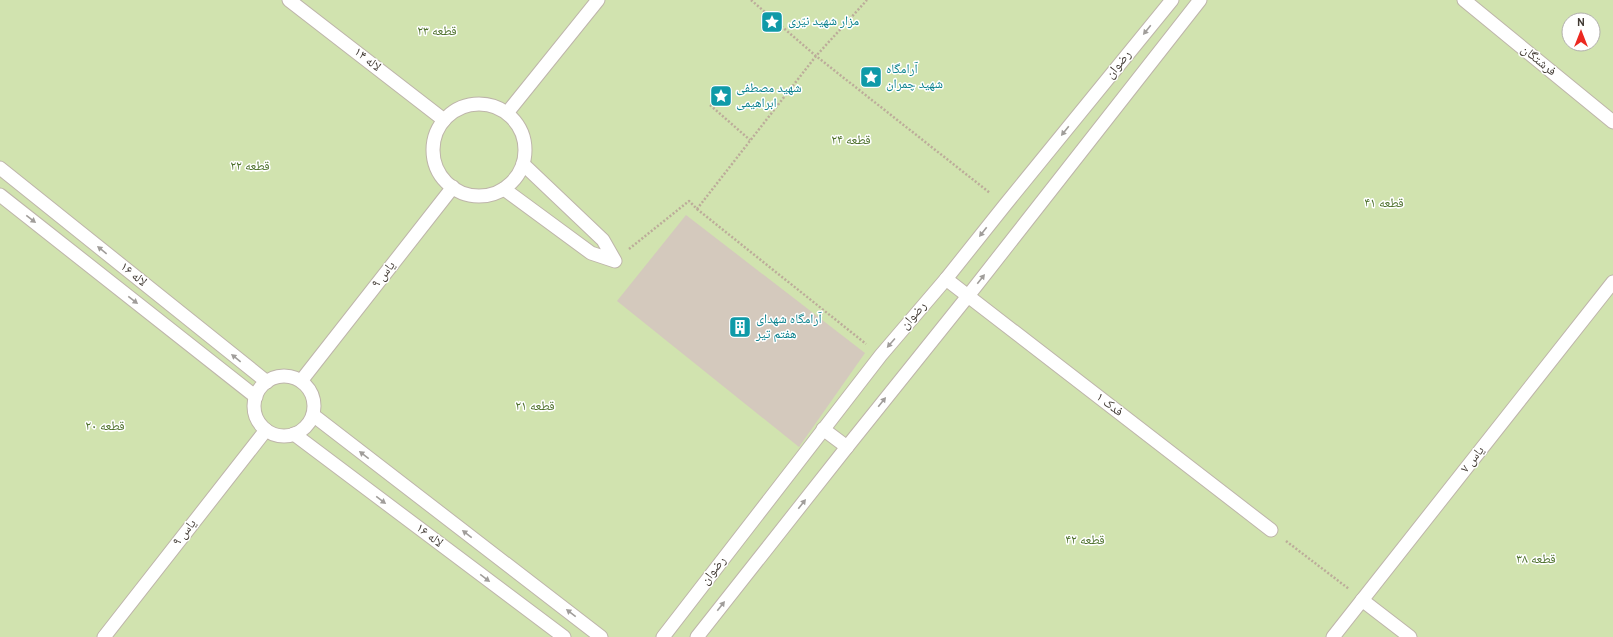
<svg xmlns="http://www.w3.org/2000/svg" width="1613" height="637" font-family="Overpass,'Noto Naskh Arabic',sans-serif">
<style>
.green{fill:#d1e3af;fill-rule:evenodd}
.building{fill:#d4c9bd}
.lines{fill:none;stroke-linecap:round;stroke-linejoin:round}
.lane-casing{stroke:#beb5aa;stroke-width:15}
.path{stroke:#bcac9a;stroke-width:2.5;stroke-dasharray:2 2;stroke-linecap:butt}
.lane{stroke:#fff;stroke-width:13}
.oneway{fill:#a09d9a}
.labels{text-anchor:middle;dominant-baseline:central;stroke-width:3;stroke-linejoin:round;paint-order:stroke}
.culture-label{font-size:13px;fill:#0d838f;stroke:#fff;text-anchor:start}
.park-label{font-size:13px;fill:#4d702c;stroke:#fff}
.street-label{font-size:13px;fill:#423b34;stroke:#fff}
</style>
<rect width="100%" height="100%" fill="#f1ebe4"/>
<!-- green -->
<path class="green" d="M0 0H1613V637H0ZM1569 20H1593V44H1569Z"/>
<!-- building -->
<polygon class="building" points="686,215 865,353 799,447 617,301"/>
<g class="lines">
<!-- lane casing -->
<g class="lane-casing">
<g id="lane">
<polyline points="289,0 444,120"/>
<polyline points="1464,0 1613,122"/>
<circle cx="479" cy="150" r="46"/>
<polyline points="507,113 598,0"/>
<polyline points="0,168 267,382"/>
<polyline points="504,189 591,253 615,261 603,240 523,164"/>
<polyline points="0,195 256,397"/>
<polyline points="946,279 1271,530"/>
<circle cx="284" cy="406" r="30"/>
<polyline points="301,381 453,187"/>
<polyline points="313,415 601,637"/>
<polyline points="823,429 847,447"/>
<polyline points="294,434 564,637"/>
<polyline points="1362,600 1410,637"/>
<polyline points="104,637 266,430"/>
<polyline points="663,637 881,355 946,279 1005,205 1172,0"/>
<polyline points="697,637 847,447 968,296 1200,0"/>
<polyline points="1333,637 1613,282"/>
</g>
</g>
<!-- path -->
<g class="path">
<polyline points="751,0 816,56 990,193"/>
<polyline points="710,105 750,140"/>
<polyline points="697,209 866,344"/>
<polyline points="629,249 689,201 697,209 816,56 867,0"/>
<polyline points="1286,541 1349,589"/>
</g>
<!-- lane -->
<use href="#lane" class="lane"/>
</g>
<!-- one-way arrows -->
<defs><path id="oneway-solid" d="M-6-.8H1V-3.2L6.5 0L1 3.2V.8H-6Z"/></defs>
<g class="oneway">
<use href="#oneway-solid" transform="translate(1147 30) rotate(129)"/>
<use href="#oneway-solid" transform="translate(1065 131) rotate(129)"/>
<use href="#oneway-solid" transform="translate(31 219) rotate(38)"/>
<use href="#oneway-solid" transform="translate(983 232) rotate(128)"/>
<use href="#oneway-solid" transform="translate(102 250) rotate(-141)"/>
<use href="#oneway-solid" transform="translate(981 279) rotate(-52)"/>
<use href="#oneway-solid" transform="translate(133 300) rotate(38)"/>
<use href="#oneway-solid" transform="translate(891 343) rotate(131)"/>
<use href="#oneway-solid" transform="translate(236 358) rotate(-141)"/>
<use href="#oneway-solid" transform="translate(882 402) rotate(-51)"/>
<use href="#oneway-solid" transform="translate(364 455) rotate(-142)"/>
<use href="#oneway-solid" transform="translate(381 500) rotate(37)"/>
<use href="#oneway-solid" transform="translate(802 504) rotate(-52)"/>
<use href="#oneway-solid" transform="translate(467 534) rotate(-142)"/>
<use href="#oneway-solid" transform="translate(485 578) rotate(37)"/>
<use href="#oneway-solid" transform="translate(721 606) rotate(-52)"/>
<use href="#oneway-solid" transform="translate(571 613) rotate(-142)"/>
</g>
<!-- icons -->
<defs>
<g id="sight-square" transform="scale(1.15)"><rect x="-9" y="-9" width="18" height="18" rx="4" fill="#0f9aa8" stroke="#fff"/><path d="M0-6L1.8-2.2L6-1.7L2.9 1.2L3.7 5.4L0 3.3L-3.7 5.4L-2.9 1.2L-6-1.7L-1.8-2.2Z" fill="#fff"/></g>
<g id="building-square" transform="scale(1.15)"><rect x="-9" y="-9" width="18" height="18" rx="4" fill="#0f9aa8" stroke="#fff"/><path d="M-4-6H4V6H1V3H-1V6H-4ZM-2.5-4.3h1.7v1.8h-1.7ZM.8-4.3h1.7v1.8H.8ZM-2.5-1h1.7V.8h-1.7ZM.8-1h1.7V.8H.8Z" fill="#fff"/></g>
</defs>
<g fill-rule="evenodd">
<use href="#sight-square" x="772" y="22"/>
<use href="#sight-square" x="871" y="77"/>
<use href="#sight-square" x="721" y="96"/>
<use href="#building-square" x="740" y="327"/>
</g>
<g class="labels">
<!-- culture labels -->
<g class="culture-label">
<text x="788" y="22">مزار شهید نیّری</text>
<text x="886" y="70">آرامگاه<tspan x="886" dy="15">شهید چمران</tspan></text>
<text x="736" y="89">شهید مصطفی<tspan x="736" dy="15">ابراهیمی</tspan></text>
<text x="756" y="320">آرامگاه شهدای<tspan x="756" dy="15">هفتم تیر</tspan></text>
</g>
<!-- park labels -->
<g class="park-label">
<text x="437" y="32">قطعه ۲۳</text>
<text x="851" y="141">قطعه ۲۴</text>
<text x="250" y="167">قطعه ۲۲</text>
<text x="1384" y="204">قطعه ۴۱</text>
<text x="535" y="407">قطعه ۲۱</text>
<text x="105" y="427">قطعه ۲۰</text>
<text x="1085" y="541">قطعه ۴۲</text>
<text x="1536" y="560">قطعه ۳۸</text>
</g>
<!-- street labels -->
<g class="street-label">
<text transform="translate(367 60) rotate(38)">لاله ۱۴</text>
<text transform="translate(1538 61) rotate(39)">فرشتگان</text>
<text transform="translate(1119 65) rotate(-51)">رضوان</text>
<text transform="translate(133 275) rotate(39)">لاله ۱۶</text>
<text transform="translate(384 275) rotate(-52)">یاس ۹</text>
<text transform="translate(914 316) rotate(-49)">رضوان</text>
<text transform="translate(1109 405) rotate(38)">فدک ۱</text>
<text transform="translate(1473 460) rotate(-52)">یاس ۷</text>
<text transform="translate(185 533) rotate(-52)">یاس ۹</text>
<text transform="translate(429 536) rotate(37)">لاله ۱۶</text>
<text transform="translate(714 571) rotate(-52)">رضوان</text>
</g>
</g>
<!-- north arrow -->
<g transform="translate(1581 32)"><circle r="19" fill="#ffffff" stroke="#b3b1ae"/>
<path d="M0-3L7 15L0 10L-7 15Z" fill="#ec2820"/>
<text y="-6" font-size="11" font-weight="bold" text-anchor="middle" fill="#423b34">N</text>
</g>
</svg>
